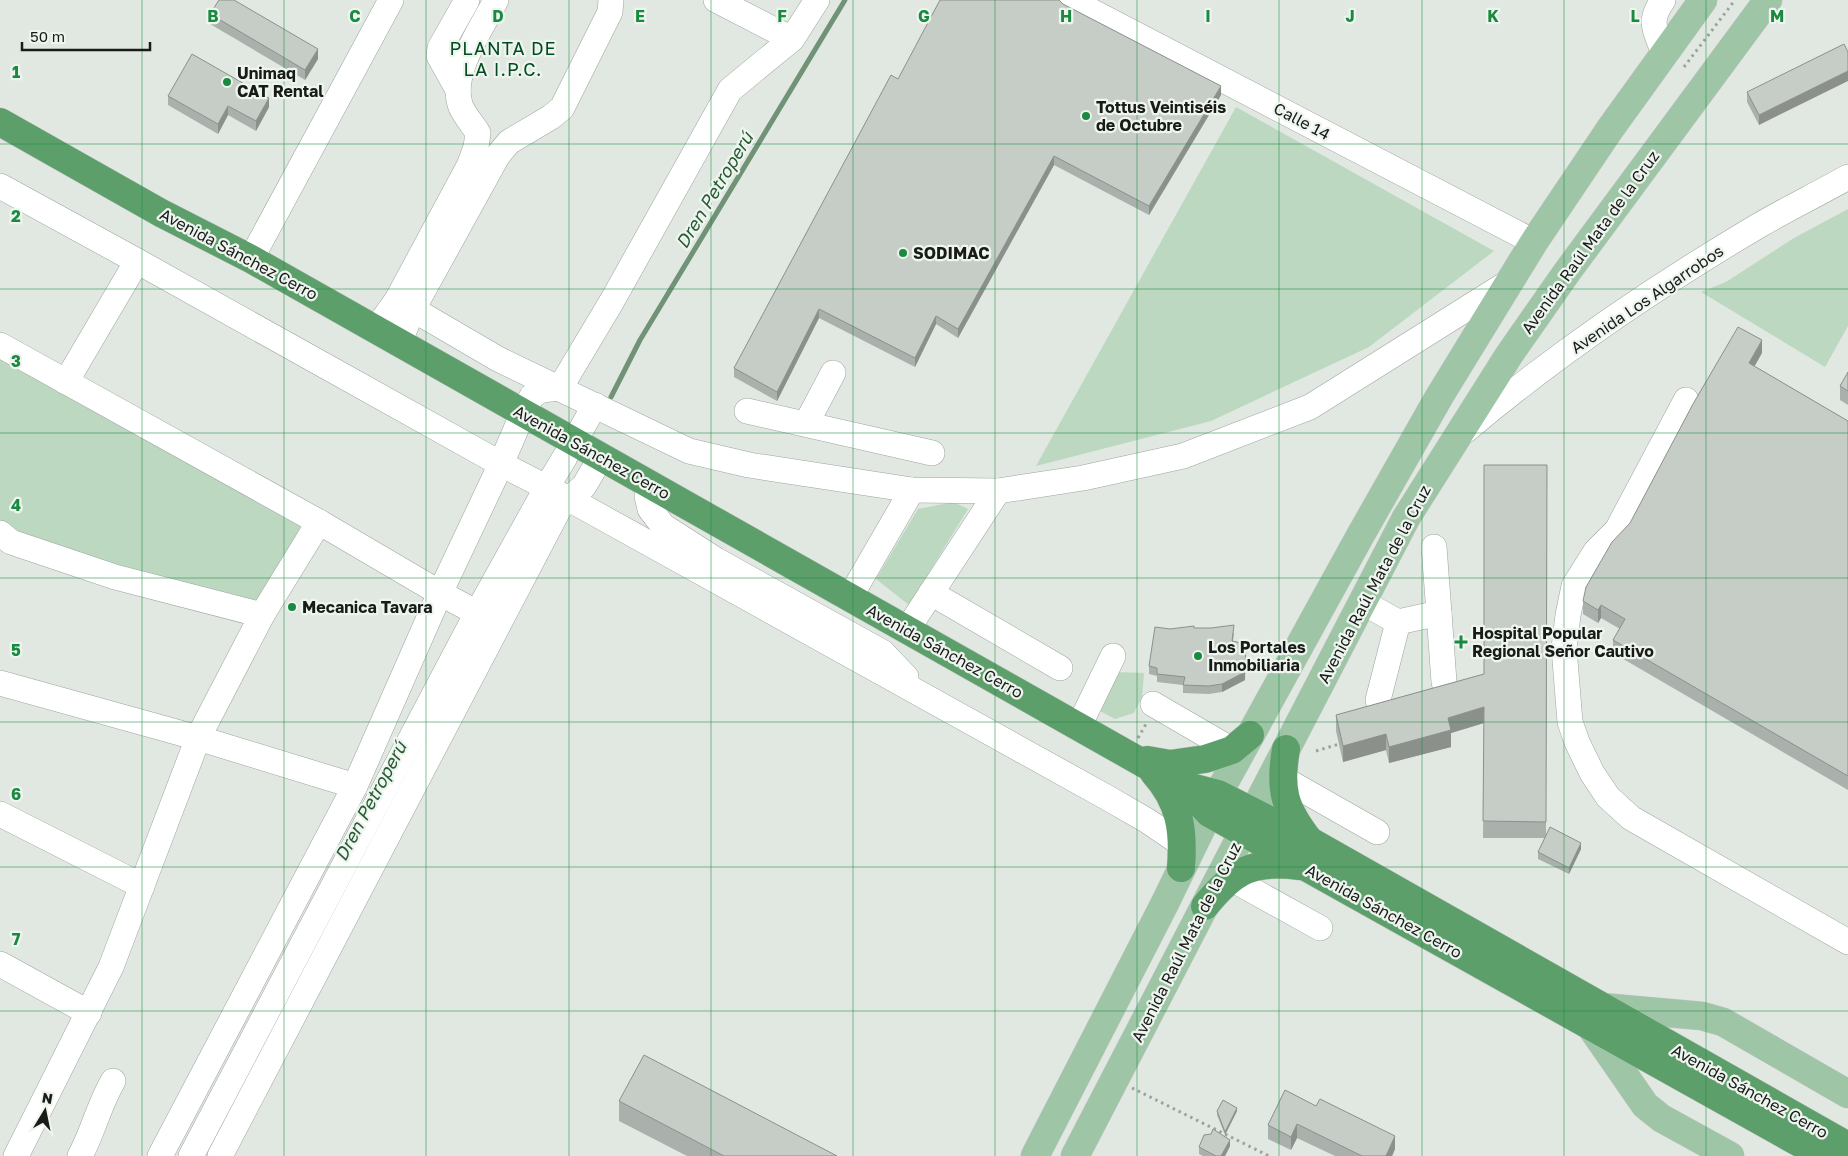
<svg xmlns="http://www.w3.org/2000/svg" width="1848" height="1156" font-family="'Golos Text',sans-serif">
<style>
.green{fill:#bcd8c0}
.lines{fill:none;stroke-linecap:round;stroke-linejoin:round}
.stream{stroke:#709276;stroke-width:5}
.minor-casing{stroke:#9da49e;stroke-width:26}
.major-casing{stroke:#c3c4c3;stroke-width:29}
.highway-casing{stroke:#c3c4c3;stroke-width:29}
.path{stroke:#9ca29d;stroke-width:3;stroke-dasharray:2.5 4;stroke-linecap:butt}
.minor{stroke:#fff;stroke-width:25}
.major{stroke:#9ec5a6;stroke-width:28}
.highway{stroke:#5d9f6b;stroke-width:28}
.wall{fill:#aab0ab}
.shaded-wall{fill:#8b908b}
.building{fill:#c6cdc7;stroke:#8b908b}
.grid{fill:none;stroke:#1b8a41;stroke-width:1;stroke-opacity:0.55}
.poi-dot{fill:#1b8a41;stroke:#eef5ef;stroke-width:2}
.labels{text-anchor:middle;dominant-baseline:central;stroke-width:4.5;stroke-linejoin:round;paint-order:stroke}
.poi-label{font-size:16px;font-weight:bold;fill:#181b18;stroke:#eef5ef;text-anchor:start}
.street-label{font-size:16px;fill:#181b18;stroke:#eef5ef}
.neighbourhood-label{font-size:18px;letter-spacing:1px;fill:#014b1e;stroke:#eef5ef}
.water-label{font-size:18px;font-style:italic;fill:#265b34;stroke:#eef5ef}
.grid-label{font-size:16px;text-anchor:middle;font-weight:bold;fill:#1b8a41;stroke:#eef5ef;stroke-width:4.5;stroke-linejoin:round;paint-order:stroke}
</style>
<rect width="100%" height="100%" fill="#e1e8e2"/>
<!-- green -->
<g class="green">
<polygon points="1236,107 1494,251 1369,347 1211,421 1036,466"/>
<polygon points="1848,209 1848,326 1825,367 1701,292 1726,282 1794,238"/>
<polygon points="0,354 304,520 260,602 100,569 0,524"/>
<polygon points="953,502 968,509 909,605 876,579 918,509"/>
<polygon points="1115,672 1144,673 1142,697 1134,713 1115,719 1096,709"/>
</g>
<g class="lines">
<!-- stream -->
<polyline class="stream" points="611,397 640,340 845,0"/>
<!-- minor casing -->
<g class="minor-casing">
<g id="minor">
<polyline points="716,0 792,39"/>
<polyline points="1070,0 1534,242"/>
<path d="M1663 0C1647 23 1656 30 1664 54"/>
<polyline points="458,90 439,56 440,48 467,0"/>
<polyline points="0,186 137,261 501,464 569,499 1106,797 1146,820 1183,845"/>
<polyline points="251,259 391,0"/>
<polyline points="397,300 498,359 689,451 749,465 912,490 998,491 1083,478 1183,456 1310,407 1509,282"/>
<path d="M376 329 397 300 469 166 476 147 478 133C473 125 465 116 461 107 448 75 482 28 496 0"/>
<polyline points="399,343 413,309 498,155 509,142 551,117 562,108 610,12 611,0"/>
<polyline points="0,345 319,522 440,593 477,613"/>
<polyline points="66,382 137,261"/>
<polyline points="1686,400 1617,530 1596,551 1574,586 1568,615 1564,648 1570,722 1577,742 1592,773 1608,797 1631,818 1848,942"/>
<polyline points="747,411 932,453"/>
<polyline points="806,424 833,373"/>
<polyline points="582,428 595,405"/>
<path d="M1465 431C1556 354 1655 287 1758 226 1787 209 1818 194 1848 177"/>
<polyline points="648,483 647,496 650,509 663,526 716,560 882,652 906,677"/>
<polyline points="0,533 11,542 115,577 262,615"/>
<polyline points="1434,547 1439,613"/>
<polyline points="931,593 1060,668"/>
<polyline points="850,597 912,490"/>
<polyline points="1362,602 1398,622 1378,700"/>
<polyline points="1398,622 1439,613 1444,682"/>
<polyline points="907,630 998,491"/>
<polyline points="0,683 198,738 355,786"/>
<polyline points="1153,704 1232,750"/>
<polyline points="1079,726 1113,656"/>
<polyline points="1282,778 1377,832"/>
<polyline points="0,814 142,886"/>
<polyline points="1230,878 1320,928"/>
<polyline points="0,964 89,1013"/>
<polyline points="16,1156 111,967 198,738 262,615 319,522"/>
<path d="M80 1156C93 1132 99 1105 113 1081"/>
<polyline points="160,1156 355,786 440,593 501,464 523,413 532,396 541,390 560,388 612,301 730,90 792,39 817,0"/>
<polyline points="191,1156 477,613 547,487 565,457"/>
<polyline points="220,1156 560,507 584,486 601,457"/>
</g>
</g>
<!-- major casing -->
<g class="major-casing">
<g id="major">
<polyline points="1601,1007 1702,1016 1723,1022 1848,1094"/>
<polyline points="1591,1027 1645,1105 1661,1118 1730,1156"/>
<polyline points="1035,1156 1164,905 1218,794 1360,536 1439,397 1534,242 1610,129 1703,0"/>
<polyline points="1075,1156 1406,518 1509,355 1567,272 1768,0"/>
</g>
</g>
<!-- highway casing -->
<g class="highway-casing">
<g id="highway">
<polyline points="0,122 161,213 251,259 1148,766 1183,785 1218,794 1310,841 1848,1146"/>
<path d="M1286 749C1279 789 1284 808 1309 840"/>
<polyline points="1147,760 1170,764 1205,759 1232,750 1250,735"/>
<path d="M1154 773C1180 802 1184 830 1181 868"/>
<polyline points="1183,785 1209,813 1823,1156"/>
<path d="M1205 906C1234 870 1253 860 1300 866"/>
</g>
</g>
<!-- path -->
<g class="path">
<polyline points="1684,67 1735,0"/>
<polyline points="1138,738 1146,724"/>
<polyline points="1316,751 1339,744"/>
<polyline points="1132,1088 1269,1156"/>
</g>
<!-- minor -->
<use href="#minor" class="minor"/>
<!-- major -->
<use href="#major" class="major"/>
<!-- highway -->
<use href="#highway" class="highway"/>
</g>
<!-- wall -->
<g class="wall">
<polygon points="1063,4 1221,95 1149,215 1054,165 958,338 936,324 915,367 819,318 777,401 734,377 734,368"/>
<polygon points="210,14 318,59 305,80 210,24"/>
<polygon points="1848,52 1759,125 1747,102 1747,92"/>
<polygon points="168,96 269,107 256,131 228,115 218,134 168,105"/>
<polygon points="1762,353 1754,366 1848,421 1848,790 1613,653 1613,640 1620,629 1601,618 1598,623 1583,614 1583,601 1630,523"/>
<polygon points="1848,372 1848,405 1840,400 1840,386"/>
<polygon points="1547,465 1546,835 1581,849 1569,874 1538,859 1538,852 1545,838 1483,838 1484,723 1451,733 1451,747 1389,763 1386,750 1343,762 1336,731 1336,715 1484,674"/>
<polygon points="1194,628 1234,633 1233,642 1245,680 1222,692 1209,694 1183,693 1183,685 1157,682 1157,676 1149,674 1149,666 1170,629"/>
<polygon points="1285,1090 1395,1149 1392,1156 1335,1156 1297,1138 1291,1150 1268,1139 1268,1125"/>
<polygon points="619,1101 837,1156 687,1156 619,1121"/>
<polygon points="1217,1111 1237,1111 1225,1135 1217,1115"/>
<polygon points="1211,1134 1230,1146 1225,1156 1203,1156 1199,1154 1199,1147"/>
</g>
<!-- shaded-wall -->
<g class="shaded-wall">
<polygon points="318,49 318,59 305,80 305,70"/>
<polygon points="1848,71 1848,81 1759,125 1759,115"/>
<polygon points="1221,86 1221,95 1149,215 1149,206"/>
<polygon points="269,98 269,107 256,131 256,121"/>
<polygon points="228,106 228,115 218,134 218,124"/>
<polygon points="1054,156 1054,165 958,338 958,329"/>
<polygon points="819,309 819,318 777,401 777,392"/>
<polygon points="936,316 936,324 915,367 915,358"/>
<polygon points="1762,340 1762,353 1749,376 1749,363"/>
<polygon points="1601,605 1601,618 1598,623 1598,610"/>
<polygon points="1246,644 1245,680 1222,692 1222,684"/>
<polygon points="1484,707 1484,723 1451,733 1451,747 1389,763 1389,747 1448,718"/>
<polygon points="1386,734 1386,750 1343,762 1343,746"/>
<polygon points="1581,843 1581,849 1569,874 1569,868"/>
<polygon points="1237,1108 1237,1111 1225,1135 1225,1132"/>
<polygon points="1297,1124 1297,1138 1291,1150 1291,1137"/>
<polygon points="1395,1136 1395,1149 1392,1156 1386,1156"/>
<polygon points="1230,1140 1230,1146 1225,1156 1221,1156"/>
</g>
<!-- building -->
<g class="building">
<polygon points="219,0 234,0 318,49 305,70 210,14"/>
<polygon points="940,0 1059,0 1063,4 1221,86 1149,206 1054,156 958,329 936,316 915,358 819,309 777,392 734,368 891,75 898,79"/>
<polygon points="1844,44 1848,52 1848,71 1759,115 1747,92"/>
<polygon points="192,54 269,98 256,121 228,106 218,124 168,96"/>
<polygon points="1738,327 1762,340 1749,363 1848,421 1848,776 1613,640 1625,619 1601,605 1598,610 1583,601 1586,587 1612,542 1630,523 1693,404"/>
<polygon points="1848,372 1848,391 1840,386"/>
<polygon points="1484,465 1547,465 1546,822 1483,821 1484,707 1448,718 1451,730 1389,747 1386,734 1343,746 1336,715 1484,674"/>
<polygon points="1234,625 1232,641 1246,644 1245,672 1222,684 1209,686 1183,685 1185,677 1157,674 1157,668 1149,666 1155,627 1170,629 1194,626 1194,628 1211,628"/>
<polygon points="1550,827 1581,843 1569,868 1538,852"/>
<polygon points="644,1055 837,1156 724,1156 619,1101"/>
<polygon points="1285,1090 1316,1106 1320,1099 1395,1136 1386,1156 1362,1156 1297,1124 1291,1137 1268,1125"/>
<polygon points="1223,1100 1237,1108 1225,1132 1217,1111"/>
<polygon points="1213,1129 1230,1140 1221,1156 1216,1156 1199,1147 1204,1135 1211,1134"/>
</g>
<!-- grid -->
<path class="grid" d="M142 0V1156M284 0V1156M426 0V1156M569 0V1156M711 0V1156M853 0V1156M995 0V1156M1137 0V1156M1279 0V1156M1422 0V1156M1564 0V1156M1706 0V1156M0 144H1848M0 289H1848M0 433H1848M0 578H1848M0 722H1848M0 867H1848M0 1011H1848"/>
<!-- markers -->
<g class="poi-dot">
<circle cx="227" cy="82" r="5"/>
<circle cx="1086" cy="116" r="5"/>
<circle cx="903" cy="253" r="5"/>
<circle cx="292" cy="607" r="5"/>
<path d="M1458.5 634.5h5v5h5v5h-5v5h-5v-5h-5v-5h5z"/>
<circle cx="1198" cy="656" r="5"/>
</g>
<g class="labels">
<!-- poi labels -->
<g class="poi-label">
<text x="237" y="73">Unimaq<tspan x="237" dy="18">CAT Rental</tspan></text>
<text x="1096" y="107">Tottus Veintiséis<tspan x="1096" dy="18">de Octubre</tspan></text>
<text x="913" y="253">SODIMAC</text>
<text x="302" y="607">Mecanica Tavara</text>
<text x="1472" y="633">Hospital Popular<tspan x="1472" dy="18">Regional Señor Cautivo</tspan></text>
<text x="1208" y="647">Los Portales<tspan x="1208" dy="18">Inmobiliaria</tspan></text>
</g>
<!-- street labels -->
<g class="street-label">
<text transform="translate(1302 121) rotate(28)">Calle 14</text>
<text transform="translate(1590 242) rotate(-54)">Avenida Raúl Mata de la Cruz</text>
<text transform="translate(239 254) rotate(28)">Avenida Sánchez Cerro</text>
<text transform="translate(1647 299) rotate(-34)">Avenida Los Algarrobos</text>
<text transform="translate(592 452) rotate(29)">Avenida Sánchez Cerro</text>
<text transform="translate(1374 584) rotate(-62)">Avenida Raúl Mata de la Cruz</text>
<text transform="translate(945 651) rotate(29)">Avenida Sánchez Cerro</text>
<text transform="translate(1384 911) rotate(29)">Avenida Sánchez Cerro</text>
<text transform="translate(1186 942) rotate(-63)">Avenida Raúl Mata de la Cruz</text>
<text transform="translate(1750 1091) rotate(29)">Avenida Sánchez Cerro</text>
</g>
<!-- neighbourhood labels -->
<g class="neighbourhood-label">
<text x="503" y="48">PLANTA DE<tspan x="503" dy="21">LA I.P.C.</tspan></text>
</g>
<!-- water labels -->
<g class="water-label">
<text transform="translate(714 190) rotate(-59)">Dren Petroperú</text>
<text transform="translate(370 801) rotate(-62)">Dren Petroperú</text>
</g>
</g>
<g class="grid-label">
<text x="213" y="22">B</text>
<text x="355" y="22">C</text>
<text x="498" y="22">D</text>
<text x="640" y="22">E</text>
<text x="782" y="22">F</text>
<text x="924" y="22">G</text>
<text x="1066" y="22">H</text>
<text x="1208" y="22">I</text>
<text x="1350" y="22">J</text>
<text x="1493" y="22">K</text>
<text x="1635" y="22">L</text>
<text x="1777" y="22">M</text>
<text x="16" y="78">1</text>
<text x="16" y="222">2</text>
<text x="16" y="367">3</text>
<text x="16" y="511">4</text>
<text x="16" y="656">5</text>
<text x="16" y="800">6</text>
<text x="16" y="945">7</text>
</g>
<!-- north arrow -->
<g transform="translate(45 1111) rotate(10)" stroke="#eef5ef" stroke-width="4" paint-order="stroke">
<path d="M0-4L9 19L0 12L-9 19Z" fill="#181b18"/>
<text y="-8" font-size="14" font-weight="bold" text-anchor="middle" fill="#181b18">N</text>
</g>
<!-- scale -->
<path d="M22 42v8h128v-8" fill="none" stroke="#181b18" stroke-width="2.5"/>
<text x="30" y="42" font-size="15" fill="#181b18" stroke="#eef5ef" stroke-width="4" paint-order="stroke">50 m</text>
</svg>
